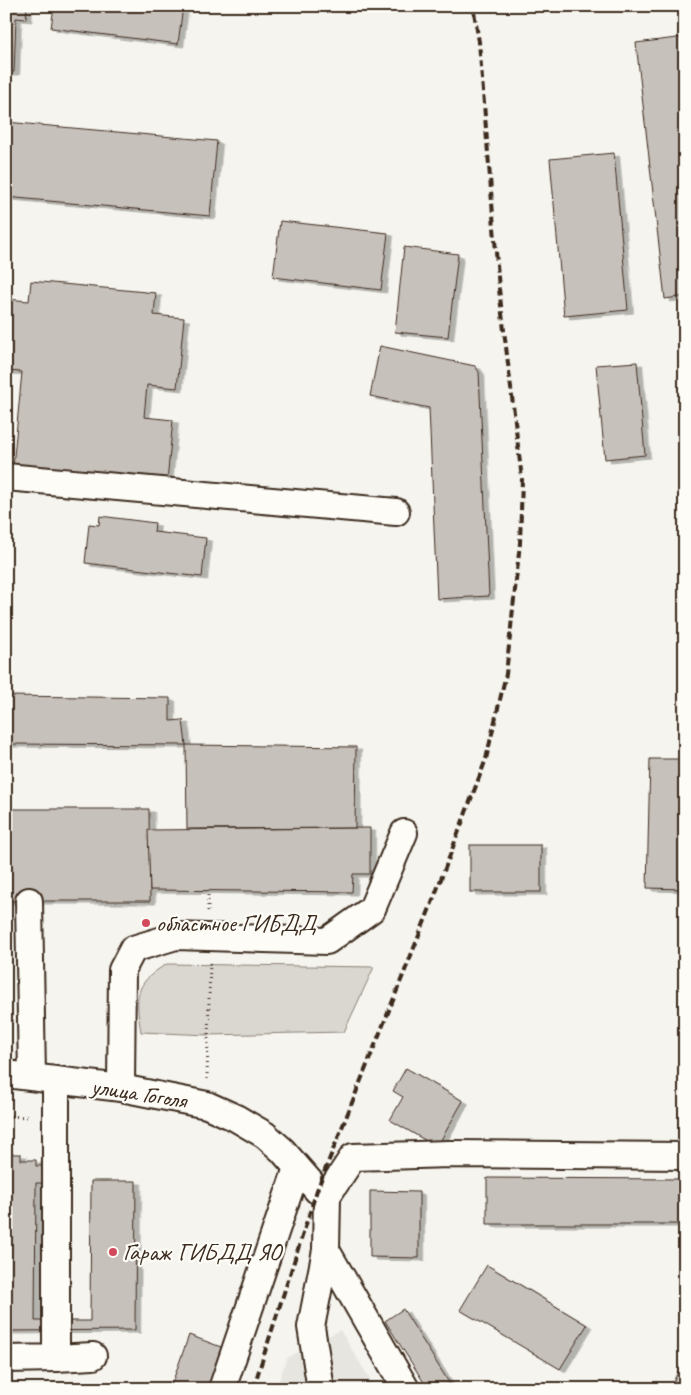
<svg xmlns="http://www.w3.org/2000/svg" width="691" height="1395" font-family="Caveat,sans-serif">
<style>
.built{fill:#e7e5df}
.green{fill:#dad6d0;stroke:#8a8077}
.building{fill:#c7c1bb;stroke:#3b2a1e;filter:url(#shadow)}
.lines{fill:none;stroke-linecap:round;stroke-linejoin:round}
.minor-casing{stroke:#3b2a1e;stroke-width:30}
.path{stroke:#3b2a1e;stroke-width:3;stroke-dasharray:1 4;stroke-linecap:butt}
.minor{stroke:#fdfcf7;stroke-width:26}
.rail{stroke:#3b2a1e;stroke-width:4;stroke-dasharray:8 4;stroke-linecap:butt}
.poi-dot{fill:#d1495b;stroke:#fdfcf7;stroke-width:2}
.labels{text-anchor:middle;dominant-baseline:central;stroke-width:4.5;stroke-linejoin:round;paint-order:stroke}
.poi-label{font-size:24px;fill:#3b2a1e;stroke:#fdfcf7;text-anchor:start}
.street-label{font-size:24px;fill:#3b2a1e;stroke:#fdfcf7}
</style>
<defs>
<filter id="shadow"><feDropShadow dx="5.5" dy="3" stdDeviation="0" flood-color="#0004"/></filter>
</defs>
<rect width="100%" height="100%" fill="#f5f4ee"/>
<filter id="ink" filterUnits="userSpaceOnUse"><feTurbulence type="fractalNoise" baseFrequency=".02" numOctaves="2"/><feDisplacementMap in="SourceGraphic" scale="10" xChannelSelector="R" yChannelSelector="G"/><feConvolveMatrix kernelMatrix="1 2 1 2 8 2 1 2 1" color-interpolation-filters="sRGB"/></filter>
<g filter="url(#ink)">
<!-- built -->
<polygon class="built" points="340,1330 376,1389 276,1389 287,1358"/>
<!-- green -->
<path class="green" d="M167 964 374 967 344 1032 208 1035 141 1032C135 996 134 983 167 964Z"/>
<!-- building -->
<g class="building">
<polygon points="6,6 27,6 26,19 16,18 14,72 6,72"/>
<polygon points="54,6 183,6 178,44 51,28"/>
<polygon points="685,37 685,296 665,299 636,43"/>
<polygon points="6,122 217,141 210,216 6,197"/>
<polygon points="614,153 628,310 564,316 550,159"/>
<polygon points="280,221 388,233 381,290 273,277"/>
<polygon points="404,247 458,254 448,337 395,332"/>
<polygon points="31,281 156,293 154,315 184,318 177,388 147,385 144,417 173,420 167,481 13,467 22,372 6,371 6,299 29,301"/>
<polygon points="380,346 475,366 479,372 489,596 437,599 429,408 370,396"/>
<polygon points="637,362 645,455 605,459 596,365"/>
<polygon points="100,516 155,523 154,532 206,538 202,577 85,563 89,524 99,525"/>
<polygon points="6,696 170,698 170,721 183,720 186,745 6,744"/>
<polygon points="186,745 356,747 355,828 187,829"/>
<polygon points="650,759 685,759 685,889 647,888"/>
<polygon points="6,809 149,809 150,901 6,901"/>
<polygon points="370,828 370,874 353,874 352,892 150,890 148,830"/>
<rect x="470" y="845" width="71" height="47"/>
<polygon points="406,1068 463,1101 437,1147 390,1120 403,1097 393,1091"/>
<polygon points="6,1154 21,1154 21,1160 36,1160 36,1166 52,1166 52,1183 36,1183 35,1321 90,1321 91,1181 136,1181 135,1330 6,1331"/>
<polygon points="487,1178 685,1179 685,1224 487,1224"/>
<polygon points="370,1191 419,1192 419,1258 370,1257"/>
<polygon points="487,1265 587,1325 560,1369 460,1310"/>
<polygon points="403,1309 453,1389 428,1389 385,1321"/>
<polygon points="189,1335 229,1350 215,1389 170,1389"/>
<polygon points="685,1356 685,1389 670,1389"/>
</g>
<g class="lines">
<!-- minor casing -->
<g class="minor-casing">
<g id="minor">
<polyline points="6,477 396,512"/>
<polyline points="29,901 32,1077"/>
<polyline points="6,1074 121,1088 207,1105 236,1118 265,1135 282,1150 317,1190 327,1196 326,1250 311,1327 321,1389"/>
<polyline points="121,1088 122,970 133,949 176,936 327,941 372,909 404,833"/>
<polyline points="327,1196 353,1157 449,1154 685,1156"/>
<polyline points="326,1250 406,1389"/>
<polyline points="56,1358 93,1356"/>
<polyline points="6,1359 56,1358 56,1081"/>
<polyline points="222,1389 297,1168"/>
</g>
</g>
<!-- path -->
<g class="path">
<polyline points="208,890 208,912"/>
<polyline points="207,1079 210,961"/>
<polyline points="6,1116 31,1117"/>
</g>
<!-- minor -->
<use href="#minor" class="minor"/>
<!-- rail -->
<polyline class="rail" points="253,1389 317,1190 432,903 486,759 506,674 520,543 522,479 499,289 479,42 473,6"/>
</g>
</g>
<!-- markers -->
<g class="poi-dot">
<circle cx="146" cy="923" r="5"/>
<circle cx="113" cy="1252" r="5"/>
</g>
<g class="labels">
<!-- poi labels -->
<g class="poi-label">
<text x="156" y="923">областное ГИБДД</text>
<text x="123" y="1252">Гараж ГИБДД ЯО</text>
</g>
<!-- street labels -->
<g class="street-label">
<text transform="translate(139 1093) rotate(9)">улица Гоголя</text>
</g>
</g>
<!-- margin -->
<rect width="691" height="1395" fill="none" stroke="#fdfcf7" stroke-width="25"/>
<rect x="12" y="12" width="666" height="1370" fill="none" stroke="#3b2a1e" stroke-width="2" filter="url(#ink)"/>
</svg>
